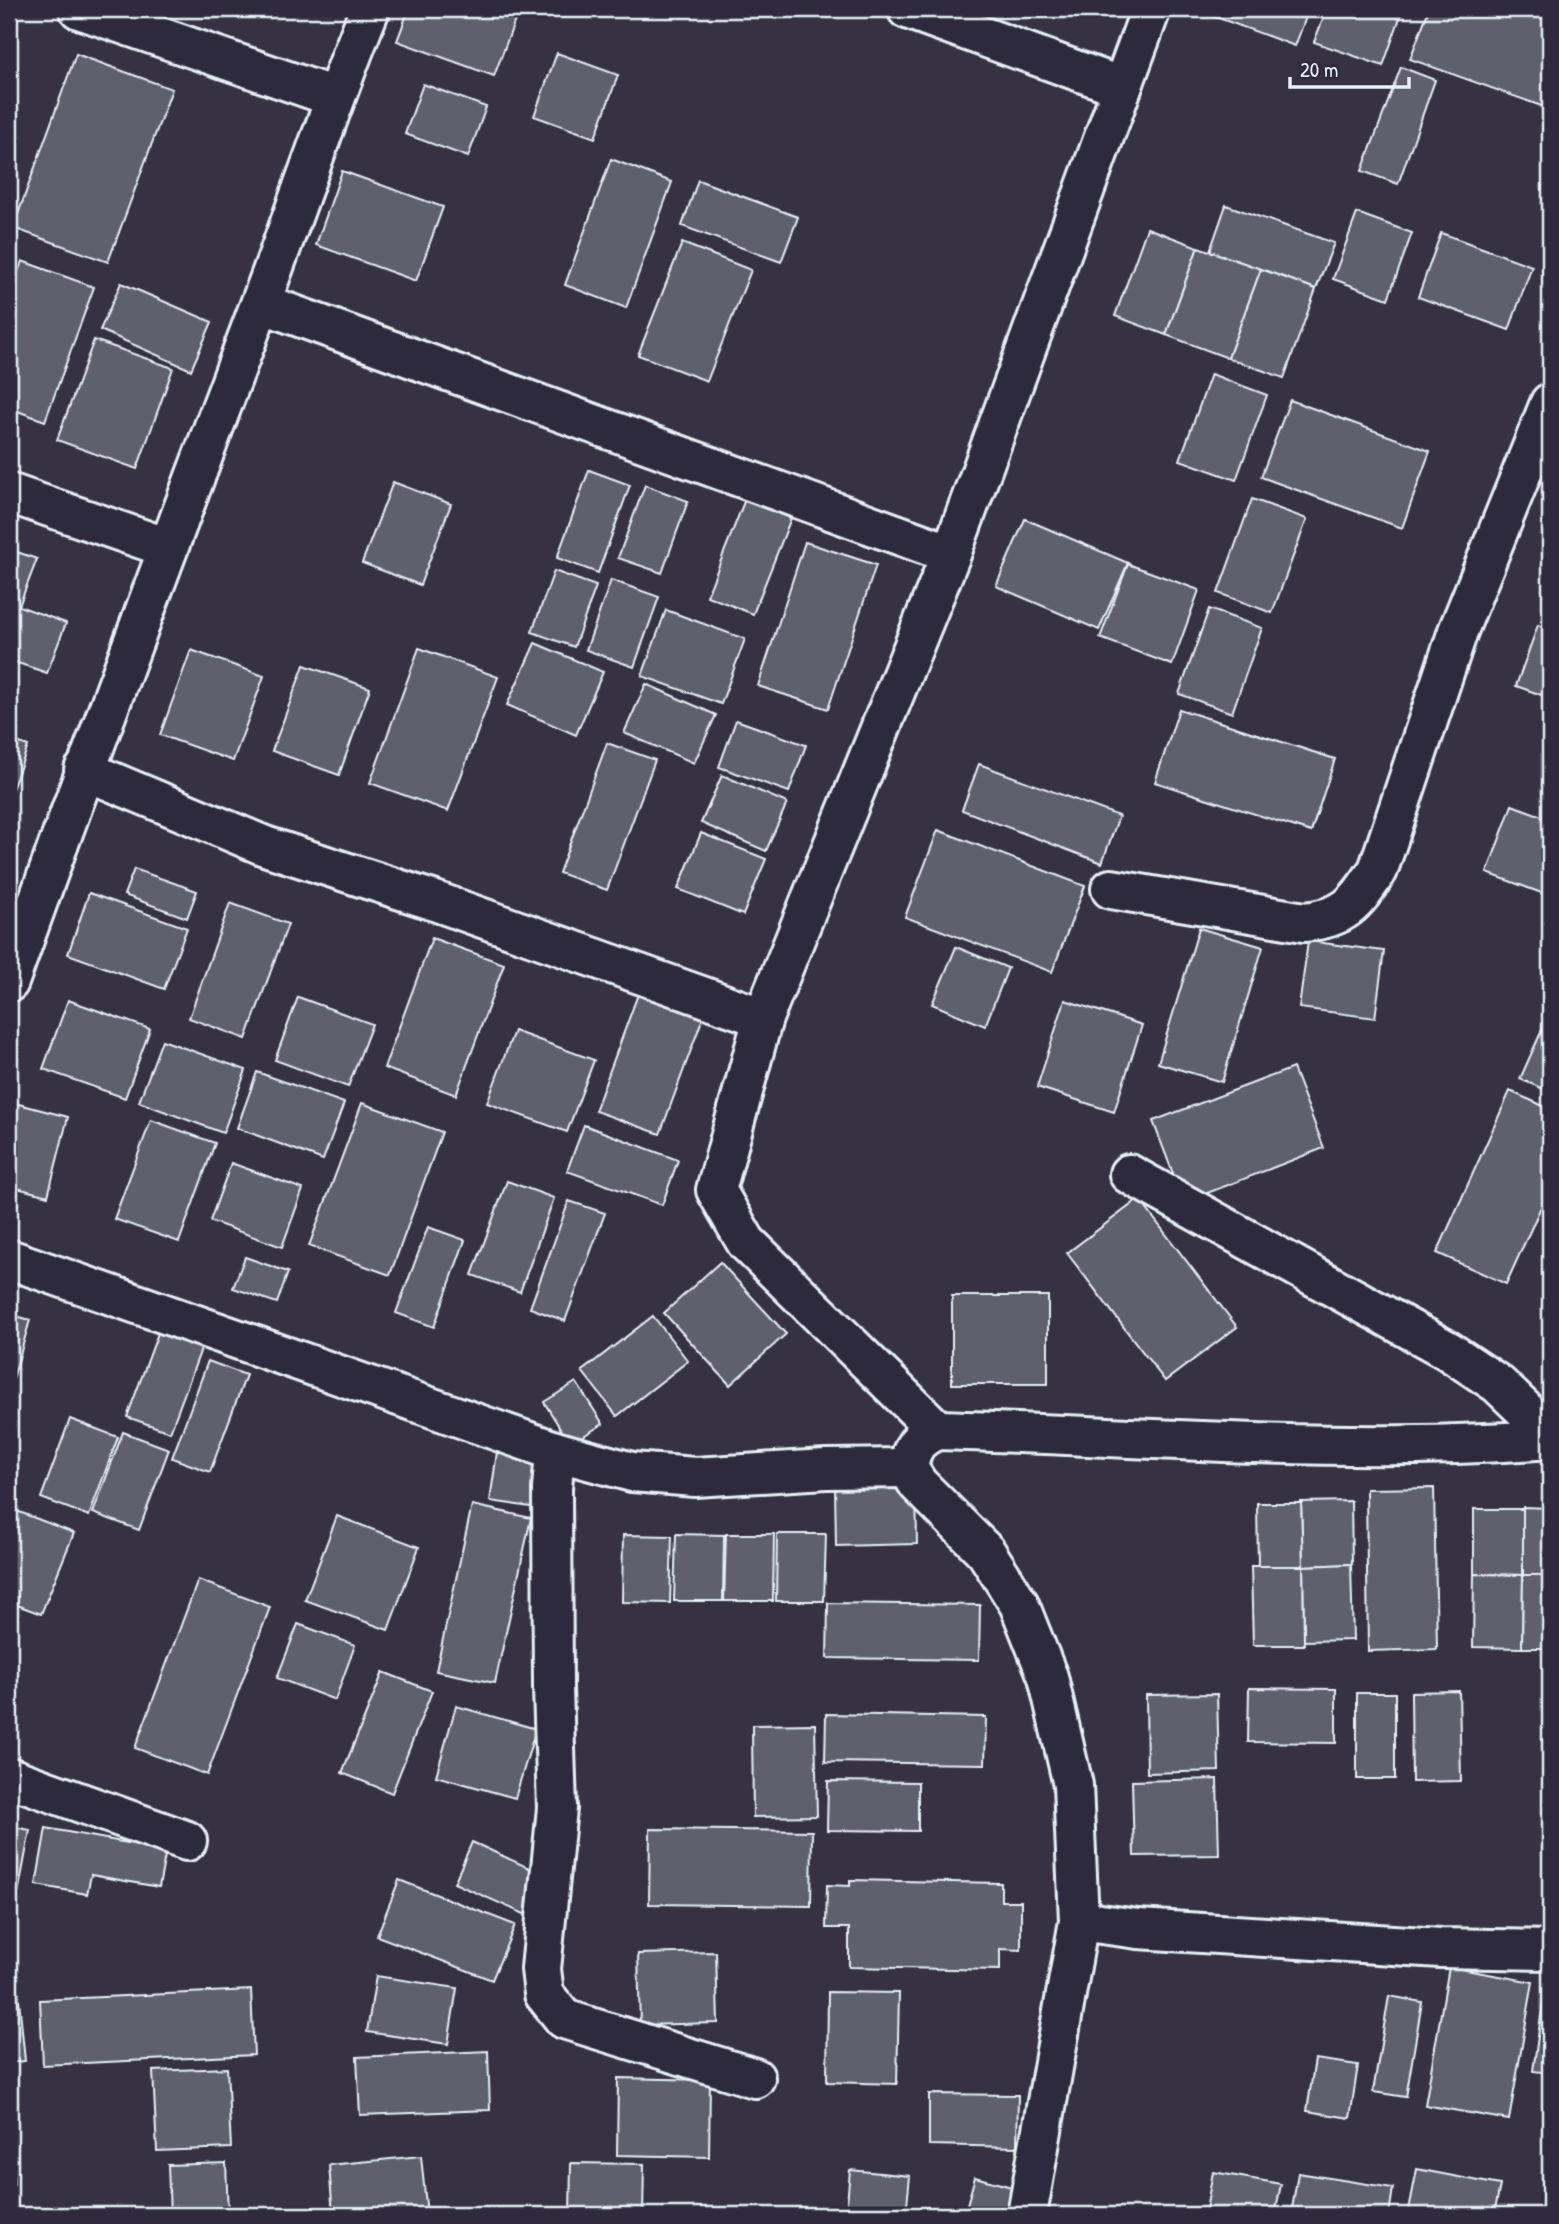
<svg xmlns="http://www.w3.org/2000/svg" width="1559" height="2224" font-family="'Patrick Hand',sans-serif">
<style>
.building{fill:#605e6e;stroke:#e8f1f8;stroke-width:2}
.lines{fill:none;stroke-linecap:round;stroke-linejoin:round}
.minor-casing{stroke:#e8f1f8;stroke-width:44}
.minor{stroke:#2f2a3d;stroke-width:38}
</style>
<rect width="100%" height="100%" fill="#363244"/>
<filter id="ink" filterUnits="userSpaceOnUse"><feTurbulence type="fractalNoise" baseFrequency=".0143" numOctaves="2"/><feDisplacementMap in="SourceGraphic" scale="14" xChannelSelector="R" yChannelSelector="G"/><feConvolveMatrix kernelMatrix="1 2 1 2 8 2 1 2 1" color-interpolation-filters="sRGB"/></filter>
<g filter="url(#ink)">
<!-- building -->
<g class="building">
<polygon points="241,9 266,9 264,16"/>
<polygon points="409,9 485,9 515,20 494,76 397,41"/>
<polygon points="1194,9 1309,9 1295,46"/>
<polygon points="1327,9 1403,9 1383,66 1314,42"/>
<polygon points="1429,9 1527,9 1550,17 1550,109 1410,59"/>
<polygon points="557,53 618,75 595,138 534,116"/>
<polygon points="76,54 172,89 108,262 13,228"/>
<polygon points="1401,67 1435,80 1398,184 1362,171"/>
<polygon points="423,84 486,107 468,157 405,134"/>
<polygon points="611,159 672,182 626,308 565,285"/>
<polygon points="342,171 443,207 416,281 316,245"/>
<polygon points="698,180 798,217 781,262 682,226"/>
<polygon points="1226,205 1334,243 1316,289 1210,251"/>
<polygon points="1357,213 1412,233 1388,299 1333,279"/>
<polygon points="1147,228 1198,247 1166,335 1115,316"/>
<polygon points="1441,233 1532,266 1509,330 1418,297"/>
<polygon points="682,243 751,270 707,381 638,355"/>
<polygon points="1198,247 1261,269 1228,358 1166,335"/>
<polygon points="22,261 94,287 45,421 9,408 9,298"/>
<polygon points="1261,269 1316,289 1284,378 1228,358"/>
<polygon points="121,283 212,322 191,370 100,330"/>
<polygon points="94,340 173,368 137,469 57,440"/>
<polygon points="1211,374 1267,395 1236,480 1180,460"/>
<polygon points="1290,400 1430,451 1402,528 1261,477"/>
<polygon points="589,470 630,485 598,573 557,558"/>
<polygon points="393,482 451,504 420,585 362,563"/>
<polygon points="645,485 688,501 662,573 618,558"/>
<polygon points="747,494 793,513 753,614 707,596"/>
<polygon points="1252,499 1307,519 1272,613 1218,593"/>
<polygon points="1025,519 1128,563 1099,630 996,586"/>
<polygon points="805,542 876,565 828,709 758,686"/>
<polygon points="9,549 37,559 19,606 66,623 47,673 9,660"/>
<polygon points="1128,564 1199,590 1172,665 1100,638"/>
<polygon points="554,571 596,586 574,647 532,632"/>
<polygon points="611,580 659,597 634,667 586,650"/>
<polygon points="1209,609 1262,628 1232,713 1179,694"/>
<polygon points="666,610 745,639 721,704 642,676"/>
<polygon points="1538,625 1550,630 1550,698 1516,686"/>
<polygon points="535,643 603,672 576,735 507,705"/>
<polygon points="419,648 498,677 448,811 370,783"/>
<polygon points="191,650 264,676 233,761 160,735"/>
<polygon points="304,665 370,688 339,775 272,751"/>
<polygon points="646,684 716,715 694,763 624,733"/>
<polygon points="1179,709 1335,759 1311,832 1155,782"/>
<polygon points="736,720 806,745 789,792 719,767"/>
<polygon points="9,739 28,746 9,798"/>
<polygon points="607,743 655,760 607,890 559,873"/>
<polygon points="979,764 1119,816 1102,863 962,810"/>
<polygon points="722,775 787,803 766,851 701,823"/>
<polygon points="1512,805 1550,819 1550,896 1487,873"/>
<polygon points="938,830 1085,886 1052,972 905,917"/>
<polygon points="701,833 766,859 743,915 678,889"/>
<polygon points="134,869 197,891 187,918 124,895"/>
<polygon points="89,893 187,928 164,989 68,954"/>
<polygon points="230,903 288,924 246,1039 189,1018"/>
<polygon points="1199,928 1263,947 1222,1082 1158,1063"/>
<polygon points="432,938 504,964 456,1095 384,1068"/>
<polygon points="1308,941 1384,951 1375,1018 1299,1008"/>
<polygon points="956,947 1008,968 985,1026 932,1004"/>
<polygon points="641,986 706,1009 660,1134 595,1111"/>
<polygon points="298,997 372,1024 348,1087 275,1060"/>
<polygon points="68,1000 150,1029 125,1098 43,1069"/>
<polygon points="1065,1000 1142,1025 1114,1112 1037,1087"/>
<polygon points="1550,1012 1550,1092 1520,1079"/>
<polygon points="514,1031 594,1060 567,1132 487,1103"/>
<polygon points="162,1040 246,1070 223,1133 139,1102"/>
<polygon points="1293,1068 1324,1148 1184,1202 1153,1121"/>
<polygon points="257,1072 344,1103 323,1160 237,1128"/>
<polygon points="1510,1091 1550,1109 1550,1187 1506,1284 1437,1253"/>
<polygon points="11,1102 68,1117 48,1196 9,1186"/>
<polygon points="362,1103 442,1132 390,1275 309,1246"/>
<polygon points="151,1120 215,1143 179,1242 114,1219"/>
<polygon points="584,1125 678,1160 662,1205 567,1171"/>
<polygon points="231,1163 303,1189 282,1247 210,1221"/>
<polygon points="507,1181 554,1198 520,1292 472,1275"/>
<polygon points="1139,1199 1237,1327 1165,1381 1067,1253"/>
<polygon points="569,1201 605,1213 565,1321 530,1308"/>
<polygon points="428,1227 465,1240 434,1327 396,1313"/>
<polygon points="245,1257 288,1272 277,1303 233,1288"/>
<polygon points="720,1262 786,1334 730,1385 664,1313"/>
<rect x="952" y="1296" width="96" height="88"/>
<polygon points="9,1314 30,1320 13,1379 9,1378"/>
<polygon points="653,1316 688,1361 617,1416 582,1371"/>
<polygon points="161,1325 204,1341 170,1432 127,1417"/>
<polygon points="208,1361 246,1375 210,1472 172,1458"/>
<polygon points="576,1382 603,1424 570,1444 544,1402"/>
<polygon points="70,1419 118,1437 89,1516 41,1498"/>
<polygon points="123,1432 169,1449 139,1530 93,1513"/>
<polygon points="498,1445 546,1452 538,1508 490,1501"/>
<polygon points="916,1484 917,1544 836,1546 835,1485"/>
<polygon points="1434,1488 1437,1649 1368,1651 1366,1489"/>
<polygon points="1351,1501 1352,1564 1303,1566 1301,1502"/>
<polygon points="1257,1503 1301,1503 1303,1566 1258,1566"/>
<polygon points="472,1505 531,1518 495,1683 436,1671"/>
<polygon points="1523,1507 1550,1508 1550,1575 1523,1575"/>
<polygon points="9,1508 74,1533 41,1614 9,1602"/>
<polygon points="1474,1509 1523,1509 1523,1575 1474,1574"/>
<polygon points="337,1516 419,1547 388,1630 305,1600"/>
<polygon points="676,1534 724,1535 723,1601 674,1601"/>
<polygon points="726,1534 774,1534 773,1601 724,1601"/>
<polygon points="777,1534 826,1534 824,1601 776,1601"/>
<polygon points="623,1535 672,1536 670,1603 622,1602"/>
<polygon points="1351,1564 1353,1640 1304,1641 1303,1566"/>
<polygon points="1251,1566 1303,1566 1304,1645 1253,1645"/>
<polygon points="1474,1574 1523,1575 1522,1648 1473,1647"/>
<polygon points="1523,1575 1550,1575 1550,1648 1522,1648"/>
<polygon points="198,1580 270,1607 207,1775 135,1748"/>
<polygon points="828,1603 980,1605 979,1660 827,1658"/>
<polygon points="298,1624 355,1645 335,1700 277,1678"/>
<polygon points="383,1672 432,1691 392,1793 342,1773"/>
<polygon points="1249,1688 1336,1689 1336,1743 1248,1742"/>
<polygon points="1459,1691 1461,1781 1412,1782 1411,1692"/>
<rect x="1357" y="1693" width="38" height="86"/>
<polygon points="1217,1694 1219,1771 1147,1773 1146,1695"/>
<polygon points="456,1706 536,1729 515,1798 436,1776"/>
<polygon points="826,1714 986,1717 985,1764 825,1762"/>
<polygon points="815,1724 817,1816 753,1817 752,1725"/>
<polygon points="1217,1779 1219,1855 1134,1856 1132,1781"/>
<polygon points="828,1781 918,1782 918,1831 827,1830"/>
<polygon points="9,1826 30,1830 18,1894 9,1893"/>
<polygon points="46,1828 166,1850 159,1887 91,1875 87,1894 36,1885"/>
<polygon points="650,1829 812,1831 811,1906 649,1904"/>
<polygon points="472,1842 549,1877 531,1917 454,1883"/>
<polygon points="399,1880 515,1925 492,1980 377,1936"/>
<polygon points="850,1880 1001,1883 1001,1901 1021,1901 1021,1950 1000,1949 1000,1970 849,1967 849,1928 826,1928 827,1885 850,1886"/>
<polygon points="716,1952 718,2023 640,2025 638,1954"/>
<polygon points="1449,1967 1533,1982 1509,2120 1425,2105"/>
<polygon points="9,1969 16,1969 25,2061 9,2063"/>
<polygon points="376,1976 457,1988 448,2044 367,2032"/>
<polygon points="1545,1988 1550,1988 1550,2073 1533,2071"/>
<polygon points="251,1990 254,2055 43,2065 40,2000"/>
<polygon points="828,1992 899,1993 897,2084 827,2082"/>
<polygon points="1389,1996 1422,2002 1406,2097 1373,2092"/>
<polygon points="488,2051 490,2110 360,2115 357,2057"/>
<polygon points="1315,2059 1358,2065 1350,2118 1307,2111"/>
<polygon points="227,2068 231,2148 157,2151 153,2071"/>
<polygon points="618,2078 710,2080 709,2157 617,2155"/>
<polygon points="929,2094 1018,2095 1017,2147 929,2145"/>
<polygon points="9,2097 11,2097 14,2185 9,2185"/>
<polygon points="421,2156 427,2215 333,2215 329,2165"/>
<polygon points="226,2163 228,2215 170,2215 168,2165"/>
<polygon points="571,2163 644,2164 643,2215 570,2215"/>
<polygon points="1417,2169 1500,2185 1494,2215 1408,2215"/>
<polygon points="850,2170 910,2176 906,2215 846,2215"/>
<polygon points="1213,2172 1281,2184 1275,2215 1205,2215"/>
<polygon points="1298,2173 1393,2188 1389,2215 1291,2215"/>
<polygon points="975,2177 1019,2189 1011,2215 964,2215"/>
</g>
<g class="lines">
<!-- minor casing -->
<g class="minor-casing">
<g id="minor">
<polyline points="79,9 334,97"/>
<polyline points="907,9 1122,87"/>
<polyline points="261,303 951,554"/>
<polyline points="9,493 168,548"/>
<polyline points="84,770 265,846 432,900 763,1018"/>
<path d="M1111 889 1304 922C1346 918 1355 904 1378 870L1458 631 1550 403"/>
<path d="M9 982C89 756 175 531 259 307 297 207 330 107 370 9"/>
<polyline points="1129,1174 1447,1350 1498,1384 1550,1434"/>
<polyline points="9,1259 555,1451 632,1472 695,1477 826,1469 908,1468"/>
<polyline points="937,1430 746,1242 716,1190 763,1018 951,554 1151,9"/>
<polyline points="555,1451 552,1489 553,1688 557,1808 541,1969 544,1994 564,2019 755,2078"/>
<polyline points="9,1777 187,1841"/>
<polyline points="1079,1921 1138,1929 1441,1948 1550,1950"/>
<path d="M1027 2215 1079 1921 1073 1785 1048 1677 1019 1604 986 1552 918 1484 908 1468C912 1447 916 1439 937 1430 1141 1436 1346 1455 1550 1439"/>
</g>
</g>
<!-- minor -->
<use href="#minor" class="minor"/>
</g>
</g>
<!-- margin -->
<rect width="1559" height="2224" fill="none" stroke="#2f2a3d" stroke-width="35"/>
<rect x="18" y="18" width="1524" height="2189" fill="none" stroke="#e8f1f8" stroke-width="2.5" filter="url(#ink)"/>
<!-- scale -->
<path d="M1290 77v10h119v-10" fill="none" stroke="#e8f1f8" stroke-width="3.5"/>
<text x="1300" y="77" font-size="21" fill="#e8f1f8" stroke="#2f2a3d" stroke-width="5" paint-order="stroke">20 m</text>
</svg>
